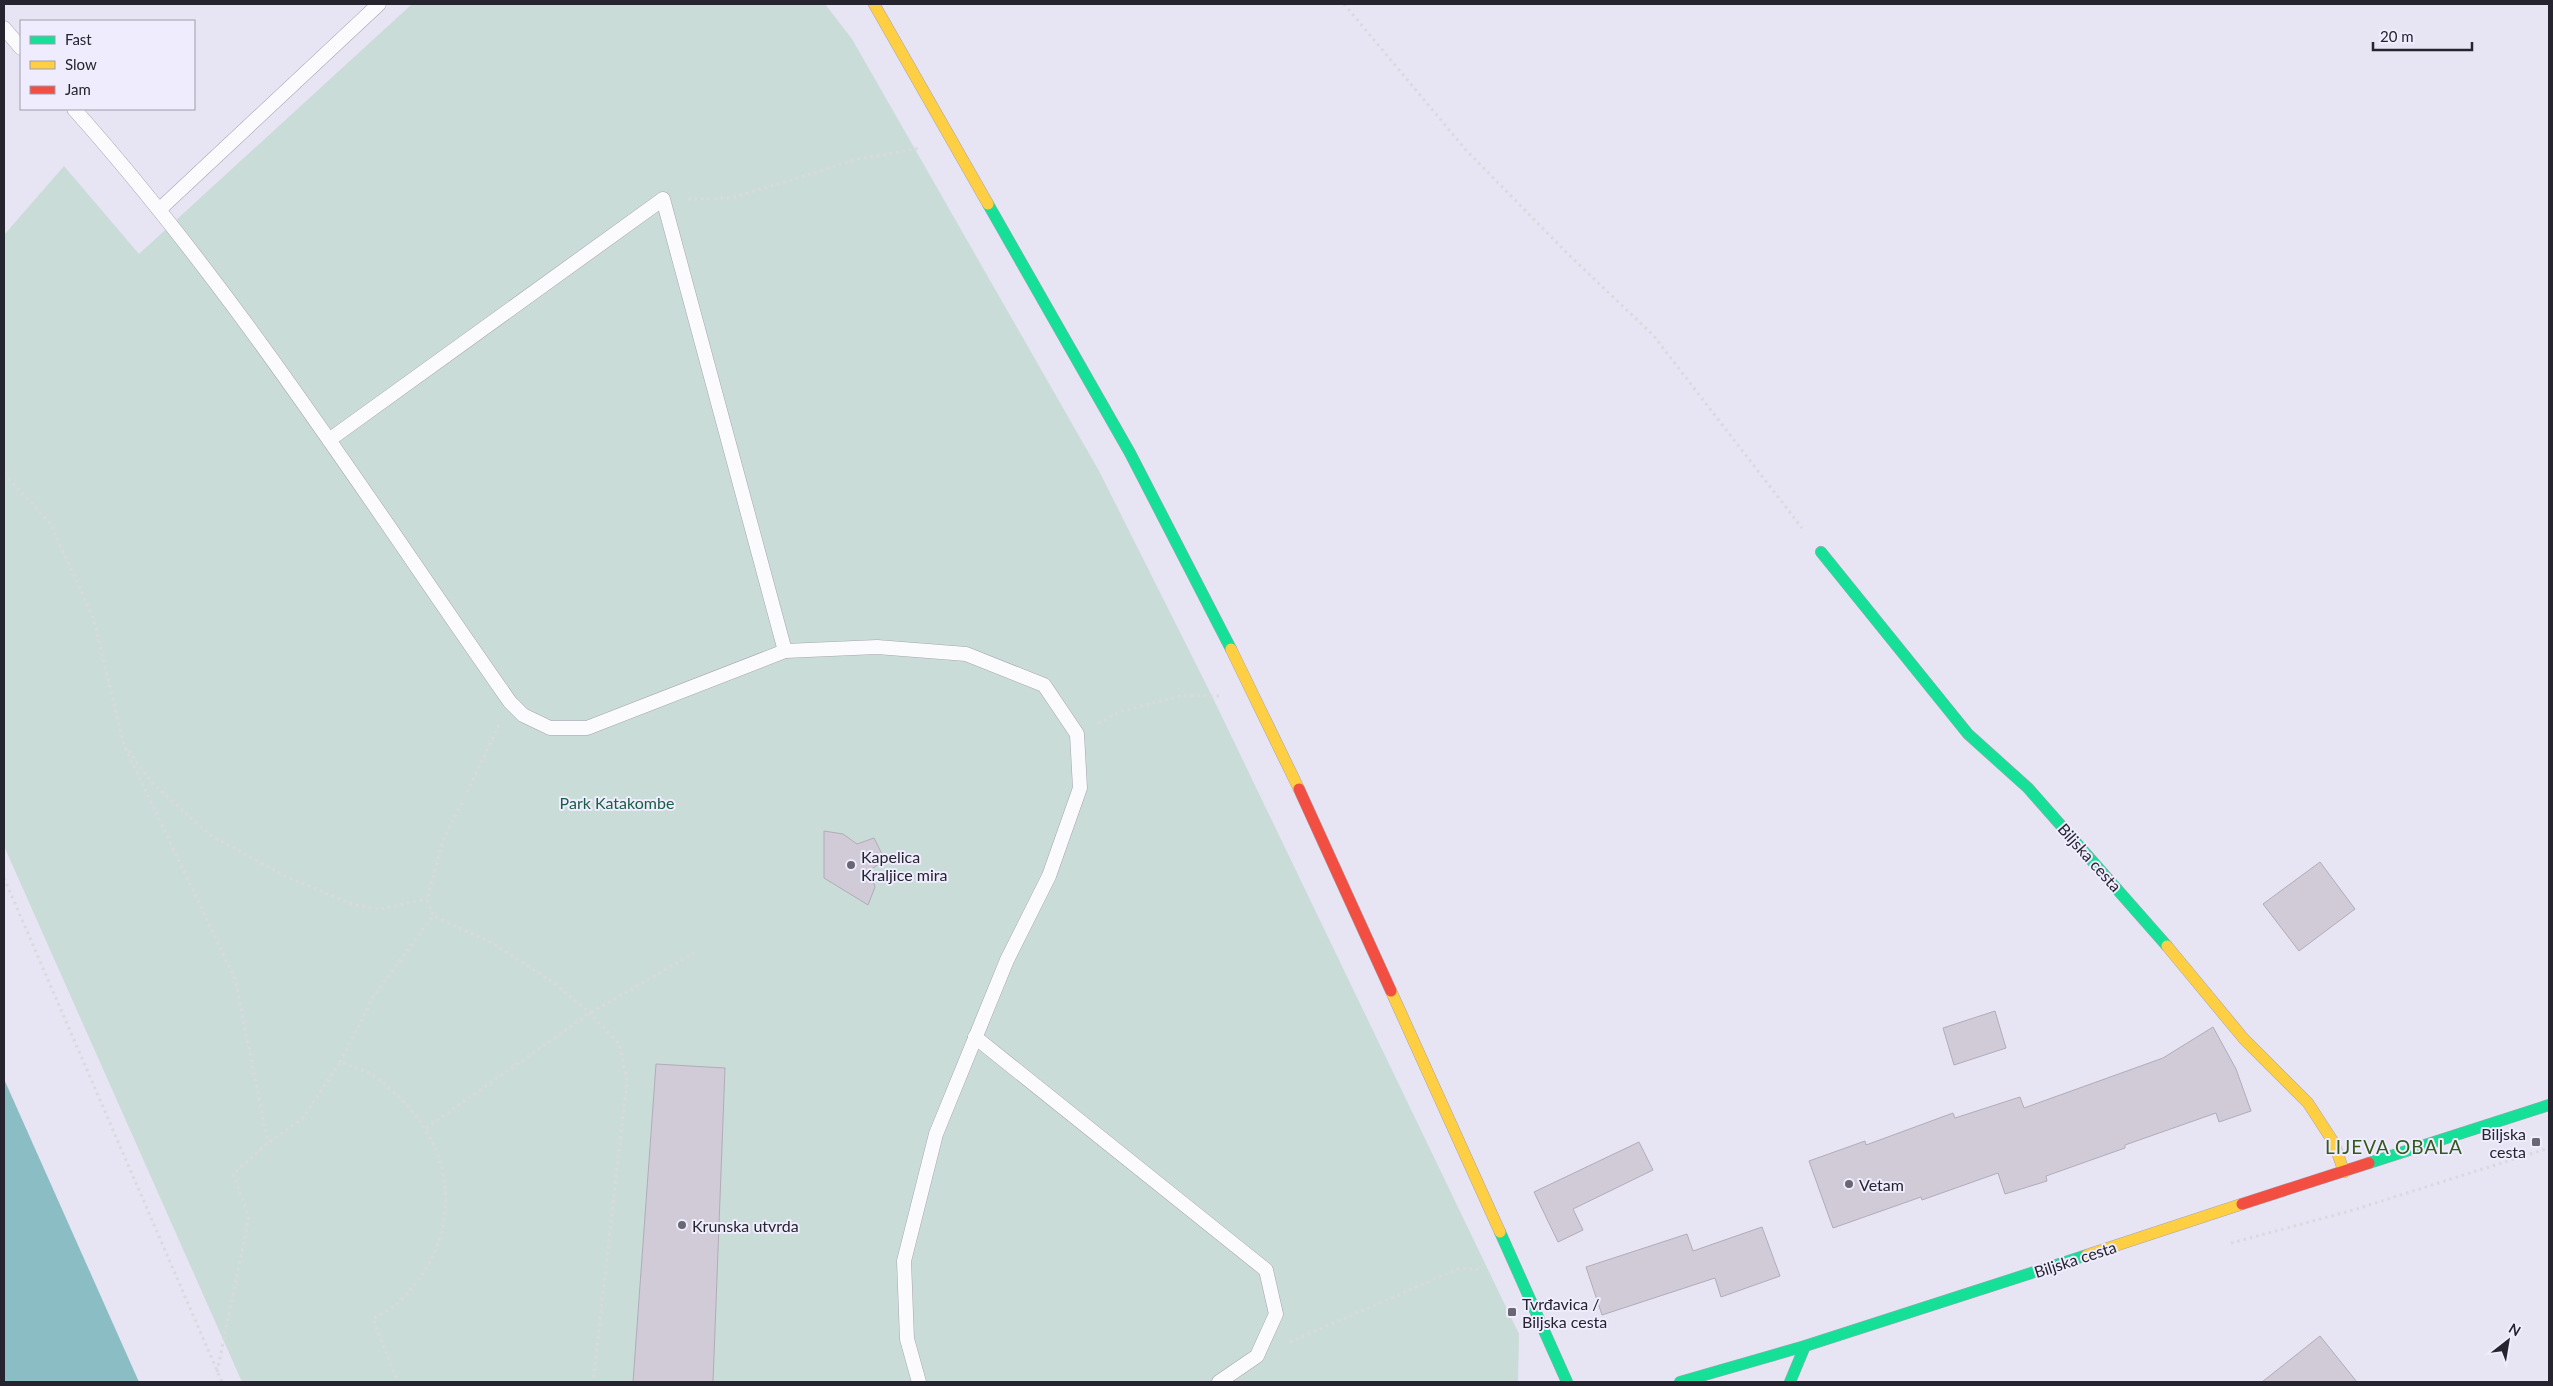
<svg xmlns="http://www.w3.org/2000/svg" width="2553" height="1386" font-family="Lato,sans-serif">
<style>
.green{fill:#cadcd8}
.water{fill:#8abec4}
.building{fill:#d0cbd6;stroke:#b1acb8}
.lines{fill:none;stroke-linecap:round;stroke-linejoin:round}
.lane-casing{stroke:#a7a4b1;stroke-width:15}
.fast-casing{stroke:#a7a4b1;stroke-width:12}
.slow-casing{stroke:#a7a4b1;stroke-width:12}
.jam-casing{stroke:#a7a4b1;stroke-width:12}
.path{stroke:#dad9de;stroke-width:3;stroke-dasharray:2.5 4;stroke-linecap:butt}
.lane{stroke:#fbfbfd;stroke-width:14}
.fast{stroke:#16e098;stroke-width:11}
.slow{stroke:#ffcf43;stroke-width:11}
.jam{stroke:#f24e42;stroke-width:11}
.poi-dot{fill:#6a6774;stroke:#efecfe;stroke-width:2}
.labels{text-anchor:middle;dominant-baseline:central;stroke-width:4;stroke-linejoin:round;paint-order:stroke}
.park-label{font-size:16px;fill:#195f42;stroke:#efecfe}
.poi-label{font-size:16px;fill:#26242f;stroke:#efecfe;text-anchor:start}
.street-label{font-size:16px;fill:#26242f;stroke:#efecfe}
.quarter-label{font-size:19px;letter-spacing:1px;fill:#345a1c;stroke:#efecfe}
</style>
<rect width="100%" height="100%" fill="#e7e4f4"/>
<!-- green -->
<polygon class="green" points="412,4 825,4 852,39 1099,471 1212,696 1519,1334 1518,1382 242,1382 4,846 4,235 64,166 139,254"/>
<!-- water -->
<polygon class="water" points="4,1079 139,1382 4,1382"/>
<!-- building -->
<g class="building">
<polygon points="824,831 843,834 857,844 874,838 885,860 870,870 875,887 868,905 824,878"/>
<polygon points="2320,862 2355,909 2299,951 2263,904"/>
<polygon points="1995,1011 2006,1048 1954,1065 1943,1028"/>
<polygon points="2213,1027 2236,1069 2251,1111 2219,1122 2216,1113 2125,1145 2125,1148 2046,1176 2047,1181 2005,1194 1998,1173 1922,1200 1921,1197 1833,1228 1809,1161 1865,1141 1866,1145 1953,1113 1955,1118 2020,1097 2024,1108 2163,1058"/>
<polygon points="656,1064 725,1068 713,1382 633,1382"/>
<polygon points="1639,1142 1653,1170 1573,1209 1583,1230 1558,1242 1534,1192"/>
<polygon points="1762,1227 1780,1276 1721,1297 1715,1278 1602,1315 1586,1267 1687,1234 1693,1251"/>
<polygon points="2320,1336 2357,1382 2262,1382"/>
</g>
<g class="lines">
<!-- lane casing -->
<g class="lane-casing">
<g id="lane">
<polyline points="4,28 21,48"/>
<path d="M74 109C237 292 369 501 510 702L523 715 550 728H587L785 651 877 647 966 654 1044 685 1077 734 1080 788 1049 876 1007 960 936 1134 904 1261 907 1339 919 1382"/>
<polyline points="160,209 379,4"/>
<polyline points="329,440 663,199 785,651"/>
<polyline points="975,1037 1266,1270 1276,1314 1257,1356 1219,1382"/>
</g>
</g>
<!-- fast casing -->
<g class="fast-casing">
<g id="fast">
<polyline points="988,204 1130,453 1231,649"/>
<polyline points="1821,552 1968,734 2028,788 2167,946"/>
<polyline points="2369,1163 2549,1105"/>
<polyline points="1500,1232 1567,1382"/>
<polyline points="1680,1382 1805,1346 2087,1255"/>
<polyline points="1790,1382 1805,1346"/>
</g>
</g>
<!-- slow casing -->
<g class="slow-casing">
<g id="slow">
<polyline points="874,4 988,204"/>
<polyline points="1231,649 1299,789"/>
<polyline points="2167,946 2244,1039 2308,1103 2334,1143 2344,1172"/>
<polyline points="1391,991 1500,1232"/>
<polyline points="2087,1255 2242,1204"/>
</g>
</g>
<!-- jam casing -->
<g class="jam-casing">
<g id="jam">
<polyline points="1299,789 1391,991"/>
<polyline points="2242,1204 2369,1163"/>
</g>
</g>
<!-- path -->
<g class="path">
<polyline points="1344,4 1466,150 1567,253 1653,335 1802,528"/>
<polyline points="688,199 731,198 859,159 920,148"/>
<polyline points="4,474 50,523 93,617 124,745 235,979 268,1143"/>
<polyline points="1098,723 1122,711 1184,695 1222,696"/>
<polyline points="129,751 152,783 210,835 285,876 354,905 381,909 427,899"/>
<polyline points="467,792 499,725"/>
<polyline points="462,803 443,840 427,899 433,916 492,943 554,983 590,1013 619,1044 627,1080 593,1382"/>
<polyline points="4,878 222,1382"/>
<polyline points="340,1062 375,994 433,916"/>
<polyline points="426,1128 590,1013 694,953"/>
<polyline points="2231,1243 2350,1211 2549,1148"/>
<polyline points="1290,1342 1460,1268 1483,1270"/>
<path d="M217 1372 249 1217 233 1174 268 1143 302 1119 340 1062C350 1066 360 1069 369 1073 381 1080 394 1092 404 1102 461 1160 459 1243 401 1300 394 1308 382 1313 373 1319L398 1382"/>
</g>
<!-- lane -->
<use href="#lane" class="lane"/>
<!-- fast -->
<use href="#fast" class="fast"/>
<!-- slow -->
<use href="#slow" class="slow"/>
<!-- jam -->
<use href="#jam" class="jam"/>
</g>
<!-- markers -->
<g class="poi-dot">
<circle cx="851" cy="865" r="5"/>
<rect x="2531" y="1137" width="10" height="10" rx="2.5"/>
<circle cx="1849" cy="1184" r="5"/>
<circle cx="682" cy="1225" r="5"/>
<rect x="1507" y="1307" width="10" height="10" rx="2.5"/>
</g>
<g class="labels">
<!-- park labels -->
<g class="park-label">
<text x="617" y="802">Park Katakombe</text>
</g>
<!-- poi labels -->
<g class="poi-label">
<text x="861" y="856">Kapelica<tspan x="861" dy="18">Kraljice mira</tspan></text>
<text x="2526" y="1133" text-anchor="end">Biljska<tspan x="2526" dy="18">cesta</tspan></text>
<text x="1859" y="1184">Vetam</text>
<text x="692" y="1225">Krunska utvrda</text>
<text x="1522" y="1303">Tvrđavica /<tspan x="1522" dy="18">Biljska cesta</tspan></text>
</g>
<!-- street labels -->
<g class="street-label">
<text transform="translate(2090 857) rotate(48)">Biljska cesta</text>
<text transform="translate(2075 1259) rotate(-18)">Biljska cesta</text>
</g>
<!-- quarter labels -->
<g class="quarter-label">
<text x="2394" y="1146">LIJEVA OBALA</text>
</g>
</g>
<!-- border -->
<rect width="2553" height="1386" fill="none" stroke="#26242f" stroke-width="10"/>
<!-- legend -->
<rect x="20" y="20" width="175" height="90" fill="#efecfe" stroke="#9f9cab"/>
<rect x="30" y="36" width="25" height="8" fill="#16e098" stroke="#9f9cab"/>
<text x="65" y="45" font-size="15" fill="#26242f">Fast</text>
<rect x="30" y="61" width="25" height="8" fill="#ffcf43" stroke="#9f9cab"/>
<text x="65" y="70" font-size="15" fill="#26242f">Slow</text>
<rect x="30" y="86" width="25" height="8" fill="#f24e42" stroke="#9f9cab"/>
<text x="65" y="95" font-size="15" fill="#26242f">Jam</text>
<!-- north arrow -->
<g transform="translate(2508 1341) rotate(31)" stroke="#efecfe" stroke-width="4" paint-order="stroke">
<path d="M0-4L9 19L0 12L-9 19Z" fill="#26242f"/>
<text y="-8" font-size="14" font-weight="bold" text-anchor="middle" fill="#26242f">N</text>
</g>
<!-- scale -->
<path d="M2373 42v8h99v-8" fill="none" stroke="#26242f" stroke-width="2.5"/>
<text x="2380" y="42" font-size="15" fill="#26242f" stroke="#efecfe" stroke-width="4" paint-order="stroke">20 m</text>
</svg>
